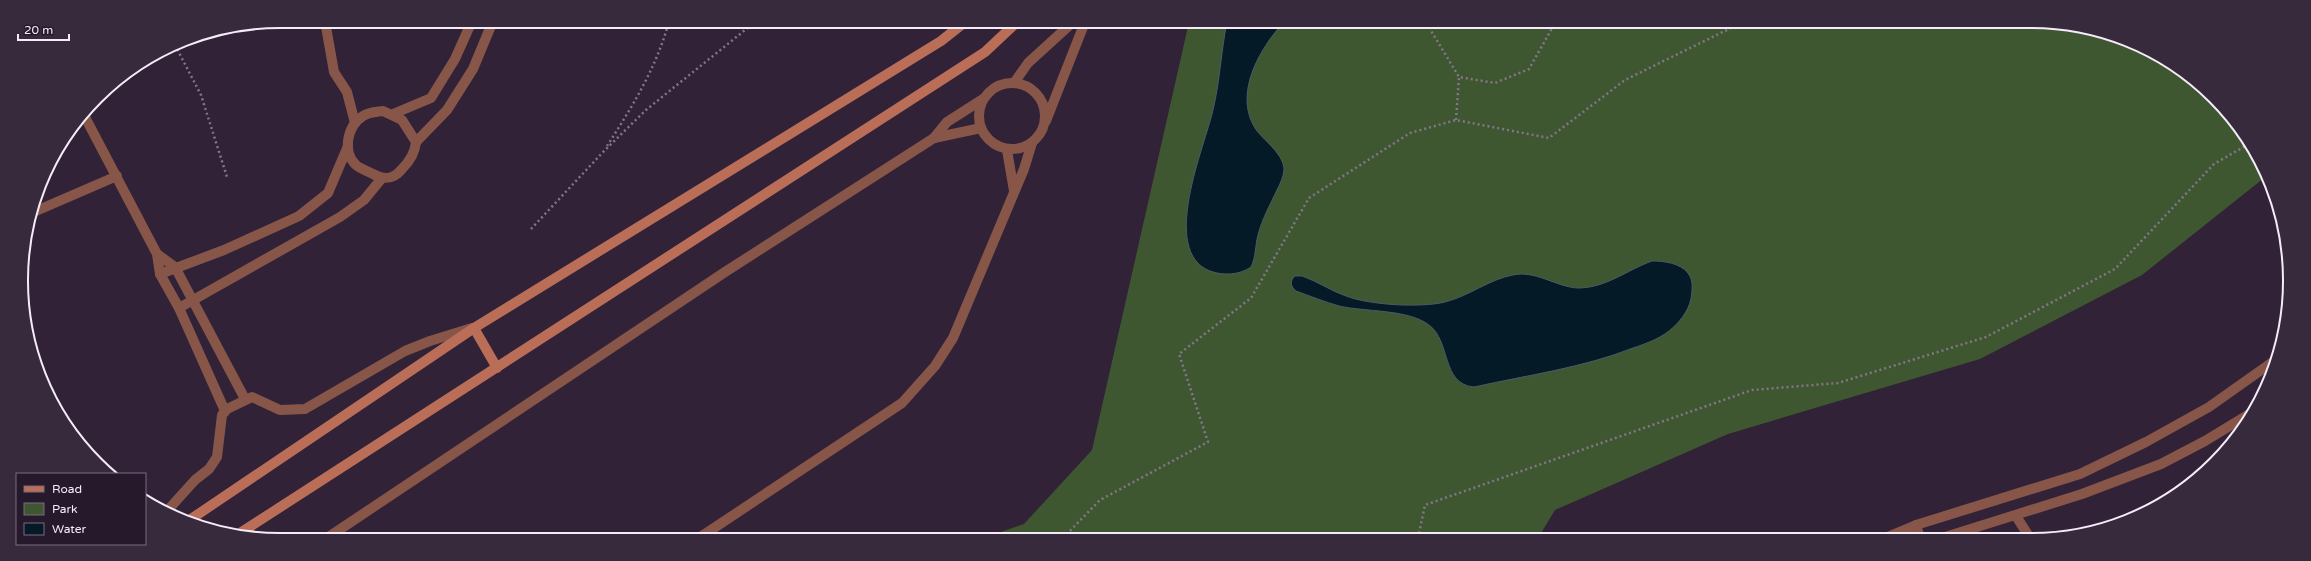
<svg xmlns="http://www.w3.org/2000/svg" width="2311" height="561" font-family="'Varela Round',sans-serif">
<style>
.green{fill:#3f5731}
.water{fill:#041b27;stroke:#4c5966}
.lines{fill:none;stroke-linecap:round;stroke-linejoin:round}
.path{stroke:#837688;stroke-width:2.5;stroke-dasharray:2 3;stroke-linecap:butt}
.street{stroke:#875648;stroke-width:10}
.secondary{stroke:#bb6e57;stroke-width:10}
.rim{fill:none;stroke:#f5ebf9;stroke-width:2}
</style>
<rect width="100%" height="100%" fill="#312237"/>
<!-- green -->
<polygon class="green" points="1189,22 2065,23 2160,56 2237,123 2264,178 2142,275 1980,359 1728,434 1555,510 1538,538 984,538 1024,524 1092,450"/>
<!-- water -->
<g class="water">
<path d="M1227 22H1284C1259 49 1232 96 1257 131 1266 142 1284 155 1284 170 1283 178 1280 184 1277 190 1270 205 1262 219 1258 235 1255 246 1256 257 1251 267 1240 275 1223 276 1210 271 1159 251 1205 146 1213 110 1220 81 1221 51 1227 22Z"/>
<path d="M1652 261C1664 261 1680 263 1688 273 1694 281 1692 290 1691 299 1688 312 1679 323 1669 331 1659 339 1645 344 1633 348 1582 368 1528 375 1474 387 1441 384 1451 341 1429 325 1408 309 1365 312 1339 306 1325 302 1310 296 1296 291 1291 287 1289 281 1295 276H1302C1317 281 1331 291 1346 296 1369 305 1421 308 1445 302 1469 296 1490 279 1513 275 1536 270 1556 287 1578 288 1606 288 1627 270 1652 261Z"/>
</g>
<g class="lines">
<!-- path -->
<g class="path">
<polyline points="1430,22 1430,29 1459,77 1495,83 1529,69 1555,23"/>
<polyline points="175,45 201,95 227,177"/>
<polyline points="1456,120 1459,77"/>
<path d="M607 146C632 107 657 67 669 21"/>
<polyline points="531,229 605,150 646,110 755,22"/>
<polyline points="1063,538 1100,500 1208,442 1179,354 1251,298 1309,198 1410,133 1456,120 1549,138 1625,80 1741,23"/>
<polyline points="1418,538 1425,505 1752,390 1838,383 1986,337 2115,269 2214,164 2247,145"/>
</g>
<!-- street -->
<g class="street">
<polyline points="325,21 334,72 347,92 355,123"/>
<circle cx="1012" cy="116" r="33"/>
<polyline points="1014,83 1028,63 1073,22"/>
<path d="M383 111 402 120 416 142C415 153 410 161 402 169 393 180 384 180 373 174 368 171 360 169 356 165 342 152 347 126 363 116 369 112 376 112 383 111Z"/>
<polyline points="393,114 431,98 455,59 472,21"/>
<polyline points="85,117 157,254 160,274 179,308 225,411"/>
<polyline points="1046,121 1085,22"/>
<polyline points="934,138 981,128"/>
<polyline points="416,142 447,110 473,69 493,21"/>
<polyline points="1007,150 1014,191"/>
<polyline points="36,211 117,176"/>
<polyline points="157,254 175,267 245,399"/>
<polyline points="160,274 224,250 299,216 328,193 348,146"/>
<polyline points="179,308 340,217 364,200 382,178"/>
<polyline points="167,511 195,480 209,469 217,457 222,415 227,409 252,397 280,410 305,409 405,351 430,341 472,328"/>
<polyline points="2016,516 2030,538"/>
<polyline points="1916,525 1920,538"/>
<polyline points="327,538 725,272 934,138 947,122 983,99"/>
<polyline points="699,538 902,403 935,366 953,338 1024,169 1032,143"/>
<polyline points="1885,538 1916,525 2080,474 2146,442 2209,407 2274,361"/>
<polyline points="1942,538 2082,494 2161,464 2205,441 2251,413"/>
</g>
<!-- secondary -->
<g class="secondary">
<polyline points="474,328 497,368"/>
<polyline points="191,519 474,328 941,41 965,22"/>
<polyline points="237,535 985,52 1017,22"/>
</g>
</g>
<!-- crop -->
<path d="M0 0H2311V561H0ZM280 28H2031A252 252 0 0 1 2283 280V281A252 252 0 0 1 2031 533H280A252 252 0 0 1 28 281V280A252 252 0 0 1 280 28Z" fill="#372a3c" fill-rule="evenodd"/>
<path class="rim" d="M280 28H2031A252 252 0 0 1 2283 280V281A252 252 0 0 1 2031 533H280A252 252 0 0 1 28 281V280A252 252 0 0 1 280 28Z"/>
<!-- legend -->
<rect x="16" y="473" width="130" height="72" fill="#27192c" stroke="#796d7e"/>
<rect x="24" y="486" width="20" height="6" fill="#bb6e57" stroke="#796d7e"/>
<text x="52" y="493" font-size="12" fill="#f5ebf9">Road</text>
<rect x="24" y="503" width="20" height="12" fill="#3f5731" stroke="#796d7e"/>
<text x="52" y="513" font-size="12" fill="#f5ebf9">Park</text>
<rect x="24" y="523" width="20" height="12" fill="#041b27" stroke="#796d7e"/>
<text x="52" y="533" font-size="12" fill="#f5ebf9">Water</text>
<!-- scale -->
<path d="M18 34v6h51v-6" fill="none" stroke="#f5ebf9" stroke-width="2"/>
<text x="24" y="34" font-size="12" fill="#f5ebf9" stroke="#27192c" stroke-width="3" paint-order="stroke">20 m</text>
</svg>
